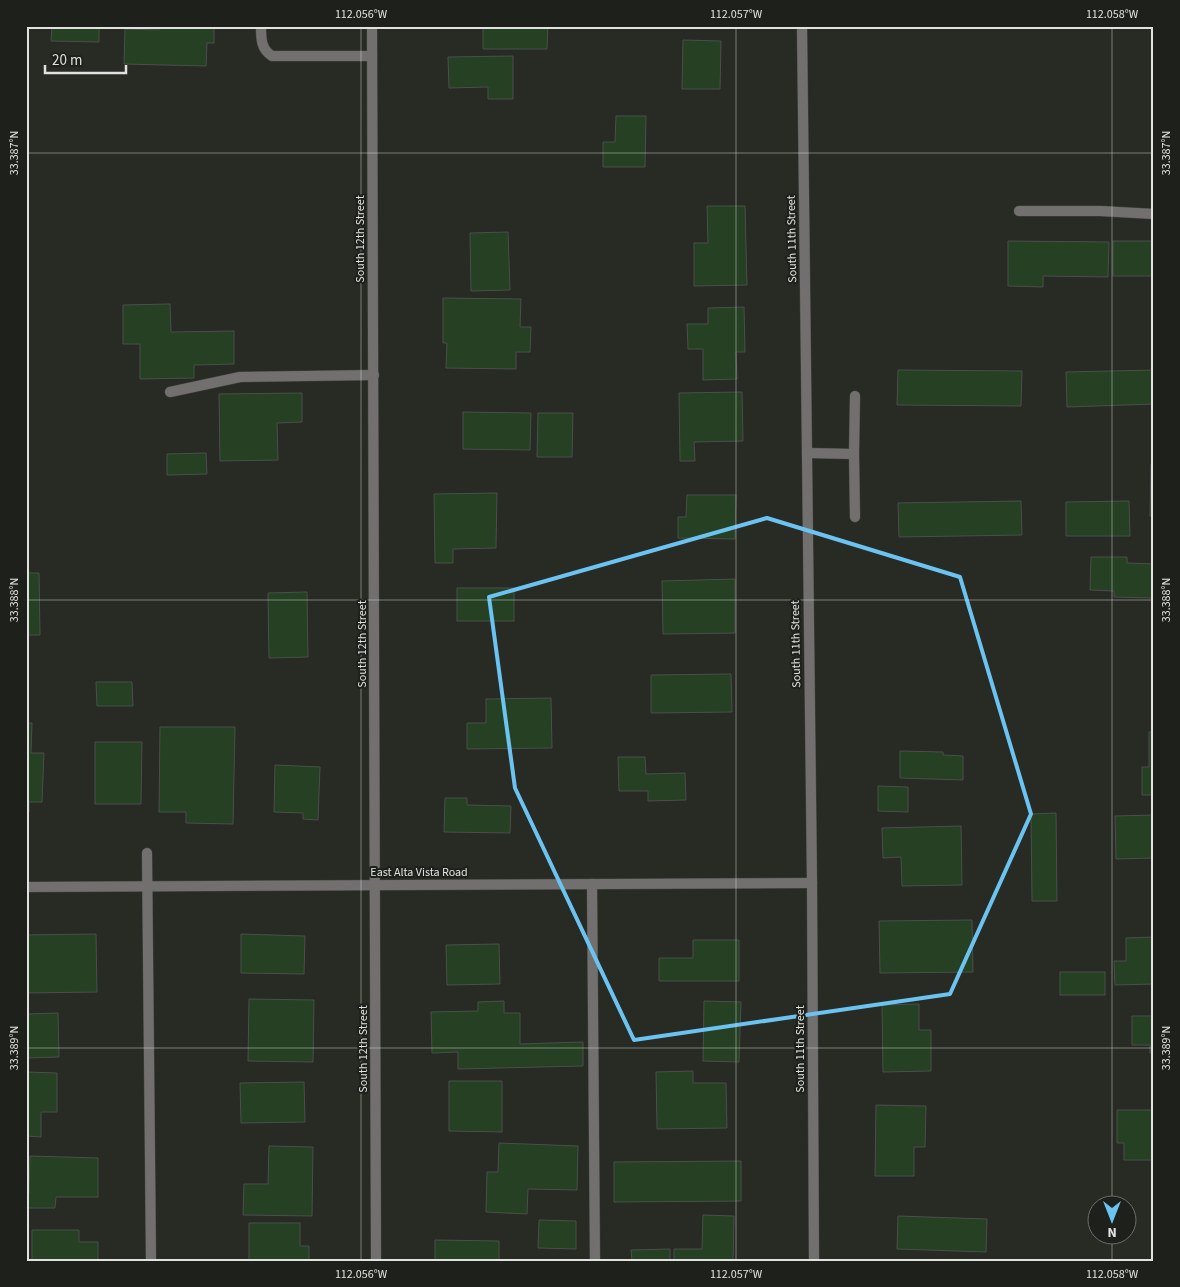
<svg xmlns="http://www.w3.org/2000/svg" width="1180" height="1287" font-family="'Source Sans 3',sans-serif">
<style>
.building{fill:#254023;stroke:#4b4f4b}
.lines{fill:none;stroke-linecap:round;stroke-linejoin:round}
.lane-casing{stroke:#464742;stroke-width:11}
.street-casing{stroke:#464742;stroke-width:11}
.lane{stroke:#71706e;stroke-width:10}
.street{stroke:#71706e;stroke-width:10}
.marked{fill:none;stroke:#6bc3f2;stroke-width:4;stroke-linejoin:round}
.ticks{fill:none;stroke:#e1e2df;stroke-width:1;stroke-opacity:0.45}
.labels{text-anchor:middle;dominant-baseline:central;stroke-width:4;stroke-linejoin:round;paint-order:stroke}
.street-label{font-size:12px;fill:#e1e2df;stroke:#1e201b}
.neatline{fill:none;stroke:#e1e2df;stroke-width:2}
.ticks-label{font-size:12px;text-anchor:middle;fill:#e1e2df}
</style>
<rect width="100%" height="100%" fill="#282a24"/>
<!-- building -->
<g class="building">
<polygon points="52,26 99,26 99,42 51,41"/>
<polygon points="159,26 214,26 214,43 207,43 206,66 124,64 125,29 159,30"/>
<polygon points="483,26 548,26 547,49 483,49"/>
<polygon points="683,40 721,41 720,89 682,89"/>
<polygon points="513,56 513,99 488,99 488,87 449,88 448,57"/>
<polygon points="616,116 646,116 645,167 603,167 603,142 615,142"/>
<polygon points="707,206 745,206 747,285 694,286 694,243 708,243"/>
<polygon points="508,232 510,290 471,291 470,233"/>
<polygon points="1008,241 1109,242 1108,277 1043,276 1043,287 1008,286"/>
<rect x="1113" y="241" width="41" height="35"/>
<polygon points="443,298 521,299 520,327 531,327 530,352 516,352 516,369 446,368 447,343 443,343"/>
<polygon points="170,304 171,332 234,331 234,364 194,365 194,378 140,379 140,344 123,344 123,305"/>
<polygon points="744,307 745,352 736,352 737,379 703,380 703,349 688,349 687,324 708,324 708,308"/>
<polygon points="898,370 1022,371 1021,406 897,405"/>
<polygon points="1154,370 1154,404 1067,407 1066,372"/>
<polygon points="742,392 743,441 694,442 695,461 680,461 679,393"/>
<polygon points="302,393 302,422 277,423 278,460 220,461 219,394"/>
<polygon points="463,412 531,413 530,450 463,449"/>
<polygon points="538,413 573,413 572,457 537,457"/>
<polygon points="206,453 207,474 167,475 167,454"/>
<polygon points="1151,464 1154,465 1154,516 1150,516"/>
<polygon points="497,493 496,548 453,549 453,563 435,563 434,494"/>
<polygon points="687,495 736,495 735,539 678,538 678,517 686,517"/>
<polygon points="1021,501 1022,535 899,537 898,503"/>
<polygon points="1129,501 1130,536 1066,536 1066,502"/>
<polygon points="1091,557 1127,557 1127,563 1154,564 1154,598 1114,597 1114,591 1090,590"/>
<polygon points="26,573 39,573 40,635 26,635"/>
<polygon points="735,579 735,633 663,634 662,581"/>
<rect x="457" y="588" width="57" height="33"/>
<polygon points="307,592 308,657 269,658 268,593"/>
<polygon points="731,674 732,712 651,713 651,675"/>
<polygon points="96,682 132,682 133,706 97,706"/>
<polygon points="551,698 552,748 467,749 467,723 486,723 486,699"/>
<polygon points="26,723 32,723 31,753 44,753 42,802 29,802 29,812 26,812"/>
<polygon points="160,727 235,727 233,824 186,823 186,812 159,812"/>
<polygon points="1149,732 1154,732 1154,795 1142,795 1142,767 1149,767"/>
<polygon points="95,742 142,742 141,804 95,804"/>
<polygon points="900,751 943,752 943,755 963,756 963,780 900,778"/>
<polygon points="618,757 645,757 646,774 685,773 686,800 648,801 648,791 619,791"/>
<polygon points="275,765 320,767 318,820 303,819 303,813 274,812"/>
<polygon points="878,786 908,787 908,812 878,811"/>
<polygon points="445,798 467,798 467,805 511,806 510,833 444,832"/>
<polygon points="1056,813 1057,901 1032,901 1031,814"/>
<polygon points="1154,815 1154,858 1116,859 1115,816"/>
<polygon points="961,826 962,885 902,886 901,857 883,858 882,828"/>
<polygon points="972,920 973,972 880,973 879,921"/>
<polygon points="96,934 97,992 26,993 26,935"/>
<polygon points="241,934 305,936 304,974 241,973"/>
<polygon points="1154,937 1154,984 1115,985 1114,961 1126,961 1126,938"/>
<polygon points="693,940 739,940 739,981 659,981 659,958 693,958"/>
<polygon points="499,944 500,984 447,985 446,945"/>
<rect x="1060" y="972" width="45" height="23"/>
<polygon points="249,999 314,1000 313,1062 248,1061"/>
<polygon points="504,1001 504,1013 520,1013 520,1044 583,1042 583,1066 458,1069 458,1052 432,1053 431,1012 478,1011 478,1002"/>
<polygon points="704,1001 741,1002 739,1062 703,1061"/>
<polygon points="919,1004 919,1030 931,1030 931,1071 883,1072 882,1005"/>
<polygon points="58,1013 59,1057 26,1058 26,1014"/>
<polygon points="1132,1016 1154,1016 1154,1053 1150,1053 1150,1045 1132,1045"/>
<polygon points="693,1071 693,1083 726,1083 727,1128 657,1129 656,1072"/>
<polygon points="26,1072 57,1073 57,1112 41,1112 41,1137 26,1136"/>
<polygon points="449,1081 502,1081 502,1132 449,1131"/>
<polygon points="304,1082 305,1122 241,1123 240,1083"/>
<polygon points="876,1105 926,1106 925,1147 914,1147 914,1176 875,1176"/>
<polygon points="1117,1110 1154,1110 1154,1160 1124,1160 1124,1143 1117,1143"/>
<polygon points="499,1143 578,1146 577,1190 528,1189 527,1214 486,1212 487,1172 498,1172"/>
<polygon points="269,1146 313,1147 312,1216 243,1215 244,1184 268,1184"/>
<polygon points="30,1156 98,1158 98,1197 56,1197 55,1208 26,1208 26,1193 29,1193"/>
<polygon points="741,1161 741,1201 614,1202 614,1162"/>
<polygon points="703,1215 734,1216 733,1261 674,1261 674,1249 702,1249"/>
<polygon points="898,1216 987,1219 986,1252 897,1249"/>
<polygon points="539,1220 576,1221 576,1249 538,1248"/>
<polygon points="249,1223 300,1223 300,1246 309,1246 309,1261 249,1261"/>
<polygon points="32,1230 79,1230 79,1242 98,1242 98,1261 32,1261"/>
<polygon points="435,1240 499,1241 499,1261 435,1261"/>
<polygon points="670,1249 670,1261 632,1261 631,1250"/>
</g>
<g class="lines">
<!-- lane casing -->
<g class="lane-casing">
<g id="lane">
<path d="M261 26C261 39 261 49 272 56H372"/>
<polyline points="1019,211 1100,211 1154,214"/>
<polyline points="170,392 240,377 374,375"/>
<polyline points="807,453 854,454 855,517"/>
<polyline points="854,454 855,396"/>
<polyline points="147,853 151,1261"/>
<polyline points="592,884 595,1261"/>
</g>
</g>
<!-- street casing -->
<g class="street-casing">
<g id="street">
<polyline points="372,26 376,1261"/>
<polyline points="802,26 812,883 814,1261"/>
<polyline points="26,887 812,883"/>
</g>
</g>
<!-- lane -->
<use href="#lane" class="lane"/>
<!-- street -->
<use href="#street" class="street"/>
</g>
<!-- marked area -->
<path class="marked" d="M767 518 960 577 1031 814 950 994 634 1040 515 788 489 597Z"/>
<!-- ticks -->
<path class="ticks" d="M361 26V1261M736 26V1261M1112 26V1204M26 153H1154M26 600H1154M26 1048H1154M1112 1234V1261"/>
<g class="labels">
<!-- street labels -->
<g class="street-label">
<text transform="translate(360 239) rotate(-90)">South 12th Street</text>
<text transform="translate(792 239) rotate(-91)">South 11th Street</text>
<text transform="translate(362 644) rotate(-90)">South 12th Street</text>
<text transform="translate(796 644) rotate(-91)">South 11th Street</text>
<text x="419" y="872">East Alta Vista Road</text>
<text transform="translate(363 1049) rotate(-90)">South 12th Street</text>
<text transform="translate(800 1049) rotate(-90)">South 11th Street</text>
</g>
</g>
<!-- border -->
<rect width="1180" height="1287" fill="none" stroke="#1e201b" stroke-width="55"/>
<!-- north arrow -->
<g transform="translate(1112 1220) rotate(180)"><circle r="24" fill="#1e201b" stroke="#6c6e69"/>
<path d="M0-4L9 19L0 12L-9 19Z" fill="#6bc3f2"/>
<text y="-8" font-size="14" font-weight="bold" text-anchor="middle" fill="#e1e2df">N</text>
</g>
<!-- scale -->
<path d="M45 65v8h81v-8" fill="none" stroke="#e1e2df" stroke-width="2.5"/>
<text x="52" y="65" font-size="15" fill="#e1e2df" stroke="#1e201b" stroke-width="4" paint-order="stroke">20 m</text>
<rect x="28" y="28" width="1124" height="1232" class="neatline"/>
<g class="ticks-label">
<text x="361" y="18">112.056°W</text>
<text x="736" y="18">112.057°W</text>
<text x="1112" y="18">112.058°W</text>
<text transform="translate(1166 153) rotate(-90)" y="4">33.387°N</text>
<text transform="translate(14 153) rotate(-90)" y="4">33.387°N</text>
<text transform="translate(1166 600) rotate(-90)" y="4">33.388°N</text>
<text transform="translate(14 600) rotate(-90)" y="4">33.388°N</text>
<text transform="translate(1166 1048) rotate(-90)" y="4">33.389°N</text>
<text transform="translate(14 1048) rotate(-90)" y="4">33.389°N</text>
<text x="361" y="1278">112.056°W</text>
<text x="736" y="1278">112.057°W</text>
<text x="1112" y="1278">112.058°W</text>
</g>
</svg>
